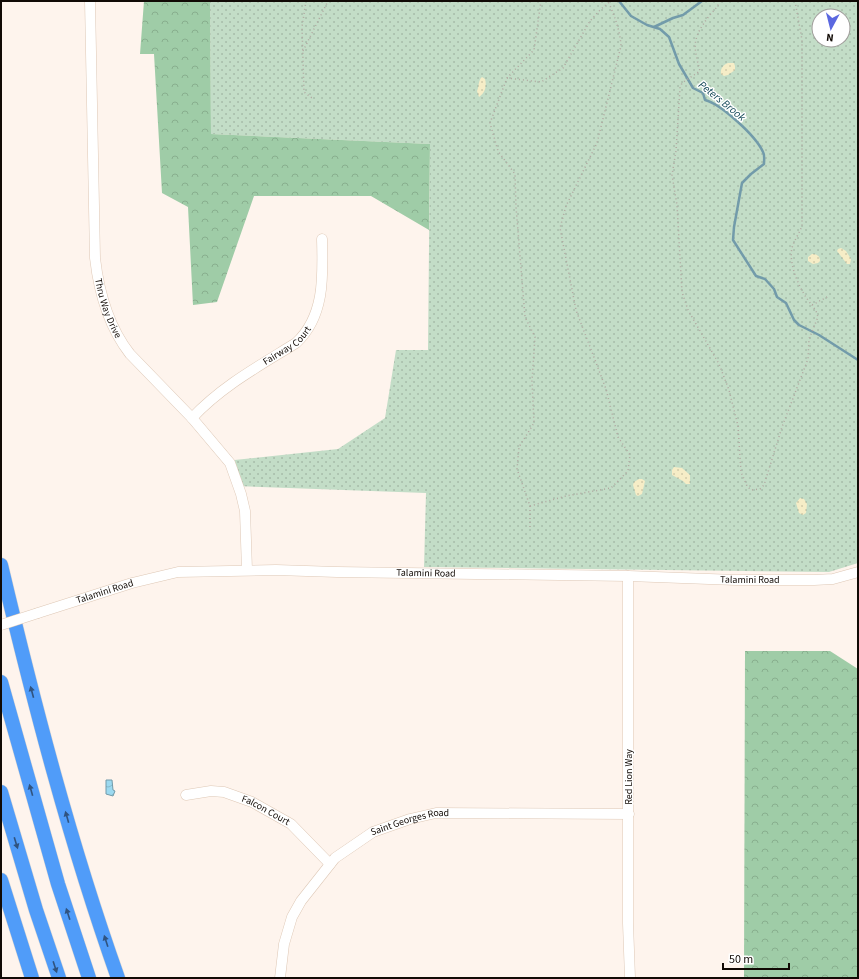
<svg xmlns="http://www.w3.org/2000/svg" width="859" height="979" font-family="'Source Sans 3',sans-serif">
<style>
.grass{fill:url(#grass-dots);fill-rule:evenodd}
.forest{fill:url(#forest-crowns)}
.sand{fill:url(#sand-dots)}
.water{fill:url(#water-waves);stroke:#729baa}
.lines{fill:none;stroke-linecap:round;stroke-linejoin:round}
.stream{stroke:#729baa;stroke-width:2.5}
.minor-casing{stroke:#dec8b6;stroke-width:11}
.highway-casing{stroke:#d4d3d2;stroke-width:15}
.path{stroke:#b0a7a0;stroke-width:1.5;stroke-dasharray:1 3;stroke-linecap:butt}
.minor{stroke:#fff;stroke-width:10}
.highway{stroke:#509cf9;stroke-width:14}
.minor-bridge-casing{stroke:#dec8b6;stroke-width:11;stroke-linecap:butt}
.minor-bridge{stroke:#fff;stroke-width:10}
.oneway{fill:#30537f}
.labels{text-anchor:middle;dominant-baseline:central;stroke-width:3;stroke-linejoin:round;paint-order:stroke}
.street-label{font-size:10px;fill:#110a05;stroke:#fff}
.water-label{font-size:11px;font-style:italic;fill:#063e4e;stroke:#fff}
</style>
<defs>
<pattern id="grass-dots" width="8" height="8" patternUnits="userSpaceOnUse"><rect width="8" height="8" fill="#c3ddc7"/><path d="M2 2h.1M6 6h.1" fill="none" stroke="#a6bca9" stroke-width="1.8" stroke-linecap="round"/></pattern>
<pattern id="forest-crowns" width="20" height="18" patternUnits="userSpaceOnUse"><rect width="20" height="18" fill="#9fcca7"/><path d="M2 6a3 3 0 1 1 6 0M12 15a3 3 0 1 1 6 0" fill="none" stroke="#88ae8e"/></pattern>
<pattern id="sand-dots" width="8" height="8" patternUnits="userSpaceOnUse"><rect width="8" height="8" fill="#f6edc7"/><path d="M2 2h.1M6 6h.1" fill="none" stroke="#d2caa9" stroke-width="1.8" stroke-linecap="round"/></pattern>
<pattern id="water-waves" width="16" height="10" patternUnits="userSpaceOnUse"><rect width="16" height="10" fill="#9cd9f0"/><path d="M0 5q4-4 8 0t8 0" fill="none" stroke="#85b9cc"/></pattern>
</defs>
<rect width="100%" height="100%" fill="#fef4ed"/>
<!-- grass -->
<path class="grass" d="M210 1H858V563L829 572 424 567 426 493 236 486 225 461 338 449 385 418 396 350H428L430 144 211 134ZM819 16H843V40H819Z"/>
<!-- forest -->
<g class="forest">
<polygon points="144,1 210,1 211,134 430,144 429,230 371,196 254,196 217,302 193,305 188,207 162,193 154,54 140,54"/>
<polygon points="745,651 830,651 858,669 858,978 744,978"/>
</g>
<!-- sand -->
<g class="sand">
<path d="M728 63H734L735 66V70L728 75 724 76 721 74C720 69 723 65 728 63Z"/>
<path d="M482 77 485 79C487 86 485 93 479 97L477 91C479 87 478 80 482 77Z"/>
<polygon points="841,248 846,251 851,259 850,264 847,264 837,251 838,249"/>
<path d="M812 254C817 254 820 256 820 261L818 263 813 264 808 261V257Z"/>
<polygon points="674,467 682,468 690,475 690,484 686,484 683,481 672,475 672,470"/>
<polygon points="639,479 642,479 645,481 642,494 638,496 636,495 633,485 634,482"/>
<polygon points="800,498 804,499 807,504 806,513 803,515 799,513 796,503"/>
</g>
<!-- water -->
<polygon class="water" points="106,780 112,780 113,790 115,791 113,796 106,794"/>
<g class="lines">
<!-- stream -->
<g class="stream">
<path d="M619 1 631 16 647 25 660 29 669 37 679 64 693 88 703 93 705 100C721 104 756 136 763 152 765 155 764 160 764 164L751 174 742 183 734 227 733 240 756 276 765 279 774 289 777 297 786 303 794 320 799 325 819 335 858 360"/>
<polyline points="654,27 673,18 683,15 702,1"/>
</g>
<!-- minor casing -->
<g class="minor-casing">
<g id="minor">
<path id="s1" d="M90 1 95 258C99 293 108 326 130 354L192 418 230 463 241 494 245 511 247 570"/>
<path id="s2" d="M192 418C222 386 259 366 296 343 325 316 323 276 322 239"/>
<polyline points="628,576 628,923 630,978"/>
<path id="s3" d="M38 613 132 583 178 572 276 570 337 572 628 576 736 580H814L833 579 858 572"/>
<path id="s4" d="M186 795 211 791 224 792 252 802 291 824 330 864"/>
<path id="s5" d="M280 978 284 944 292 917 301 901 335 858 373 832 410 819 436 813 629 814"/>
</g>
</g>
<!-- highway casing -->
<g class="highway-casing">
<g id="highway">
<path d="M1 565C34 704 70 843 118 978"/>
<polyline points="1,682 58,884 89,978"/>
<polyline points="1,792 36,910 59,978"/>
<polyline points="1,880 32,978"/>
</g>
</g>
<!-- path -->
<g class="path">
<polyline points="306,1 302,27 304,92 312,98"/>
<path d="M720 1C718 7 713 11 709 16 692 39 693 45 700 71L682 83 680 88 676 151 672 175 677 205 682 292 688 310 719 364 729 390 738 426 741 472 747 486 751 490 760 489 764 485 782 427 808 359 809 339 818 317 816 311 812 305"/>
<path d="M795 1 802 40V225C800 233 794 240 792 248 788 265 801 293 812 305L829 296"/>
<polyline points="303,51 328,1"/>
<polyline points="507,78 541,82 563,68 590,21 598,12 610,1"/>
<path d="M530 506 566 496 611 488 628 471 630 455 618 437 606 389 576 310 560 228 566 206 597 143 621 46C620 30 615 18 609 3"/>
<polyline points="530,527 530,506 517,469 519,447 534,423 532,381 535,337 525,317 516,207 515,174 498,151 490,123 507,78 534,50 541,1"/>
</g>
<!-- minor -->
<use href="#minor" class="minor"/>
<!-- highway -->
<use href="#highway" class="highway"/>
<!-- minor-bridge casing -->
<g class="minor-bridge-casing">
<polyline id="minor-bridge" points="1,625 38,613"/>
</g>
<!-- minor-bridge -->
<use href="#minor-bridge" class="minor-bridge"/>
</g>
<!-- one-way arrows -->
<defs><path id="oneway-solid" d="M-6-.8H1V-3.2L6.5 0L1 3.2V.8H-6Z"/></defs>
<g class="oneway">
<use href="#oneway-solid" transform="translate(32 692) rotate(-105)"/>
<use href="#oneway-solid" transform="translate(31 790) rotate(-106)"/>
<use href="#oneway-solid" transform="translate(67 817) rotate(-106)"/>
<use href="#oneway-solid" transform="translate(16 843) rotate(73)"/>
<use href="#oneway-solid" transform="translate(68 914) rotate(-108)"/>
<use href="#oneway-solid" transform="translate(106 941) rotate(-108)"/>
<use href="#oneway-solid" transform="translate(55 967) rotate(72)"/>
</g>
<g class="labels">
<!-- street labels -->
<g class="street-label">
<text stroke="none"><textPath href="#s1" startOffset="309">Thru Way Drive</textPath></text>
<text stroke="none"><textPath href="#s2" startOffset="120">Fairway Court</textPath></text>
<text stroke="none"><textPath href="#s3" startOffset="394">Talamini Road</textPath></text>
<text stroke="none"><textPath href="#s3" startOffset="718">Talamini Road</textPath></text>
<text stroke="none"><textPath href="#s3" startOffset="70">Talamini Road</textPath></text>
<text transform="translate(629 777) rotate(-90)">Red Lion Way</text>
<text stroke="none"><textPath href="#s4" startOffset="84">Falcon Court</textPath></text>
<text stroke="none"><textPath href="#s5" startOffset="220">Saint Georges Road</textPath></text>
</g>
<!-- water labels -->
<g class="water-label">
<text transform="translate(722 101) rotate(39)">Peters Brook</text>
</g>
</g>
<!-- border -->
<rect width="859" height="979" fill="none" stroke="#110a05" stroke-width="4"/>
<!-- north arrow -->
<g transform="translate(831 28) rotate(187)"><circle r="19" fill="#ffffff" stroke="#a09d9b"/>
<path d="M0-3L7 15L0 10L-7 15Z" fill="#5b68e0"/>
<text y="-6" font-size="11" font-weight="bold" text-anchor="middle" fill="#110a05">N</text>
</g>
<!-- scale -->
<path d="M723 963v6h66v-6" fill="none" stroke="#110a05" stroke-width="2"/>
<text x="729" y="963" font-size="12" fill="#110a05" stroke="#ffffff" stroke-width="3" paint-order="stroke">50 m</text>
</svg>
